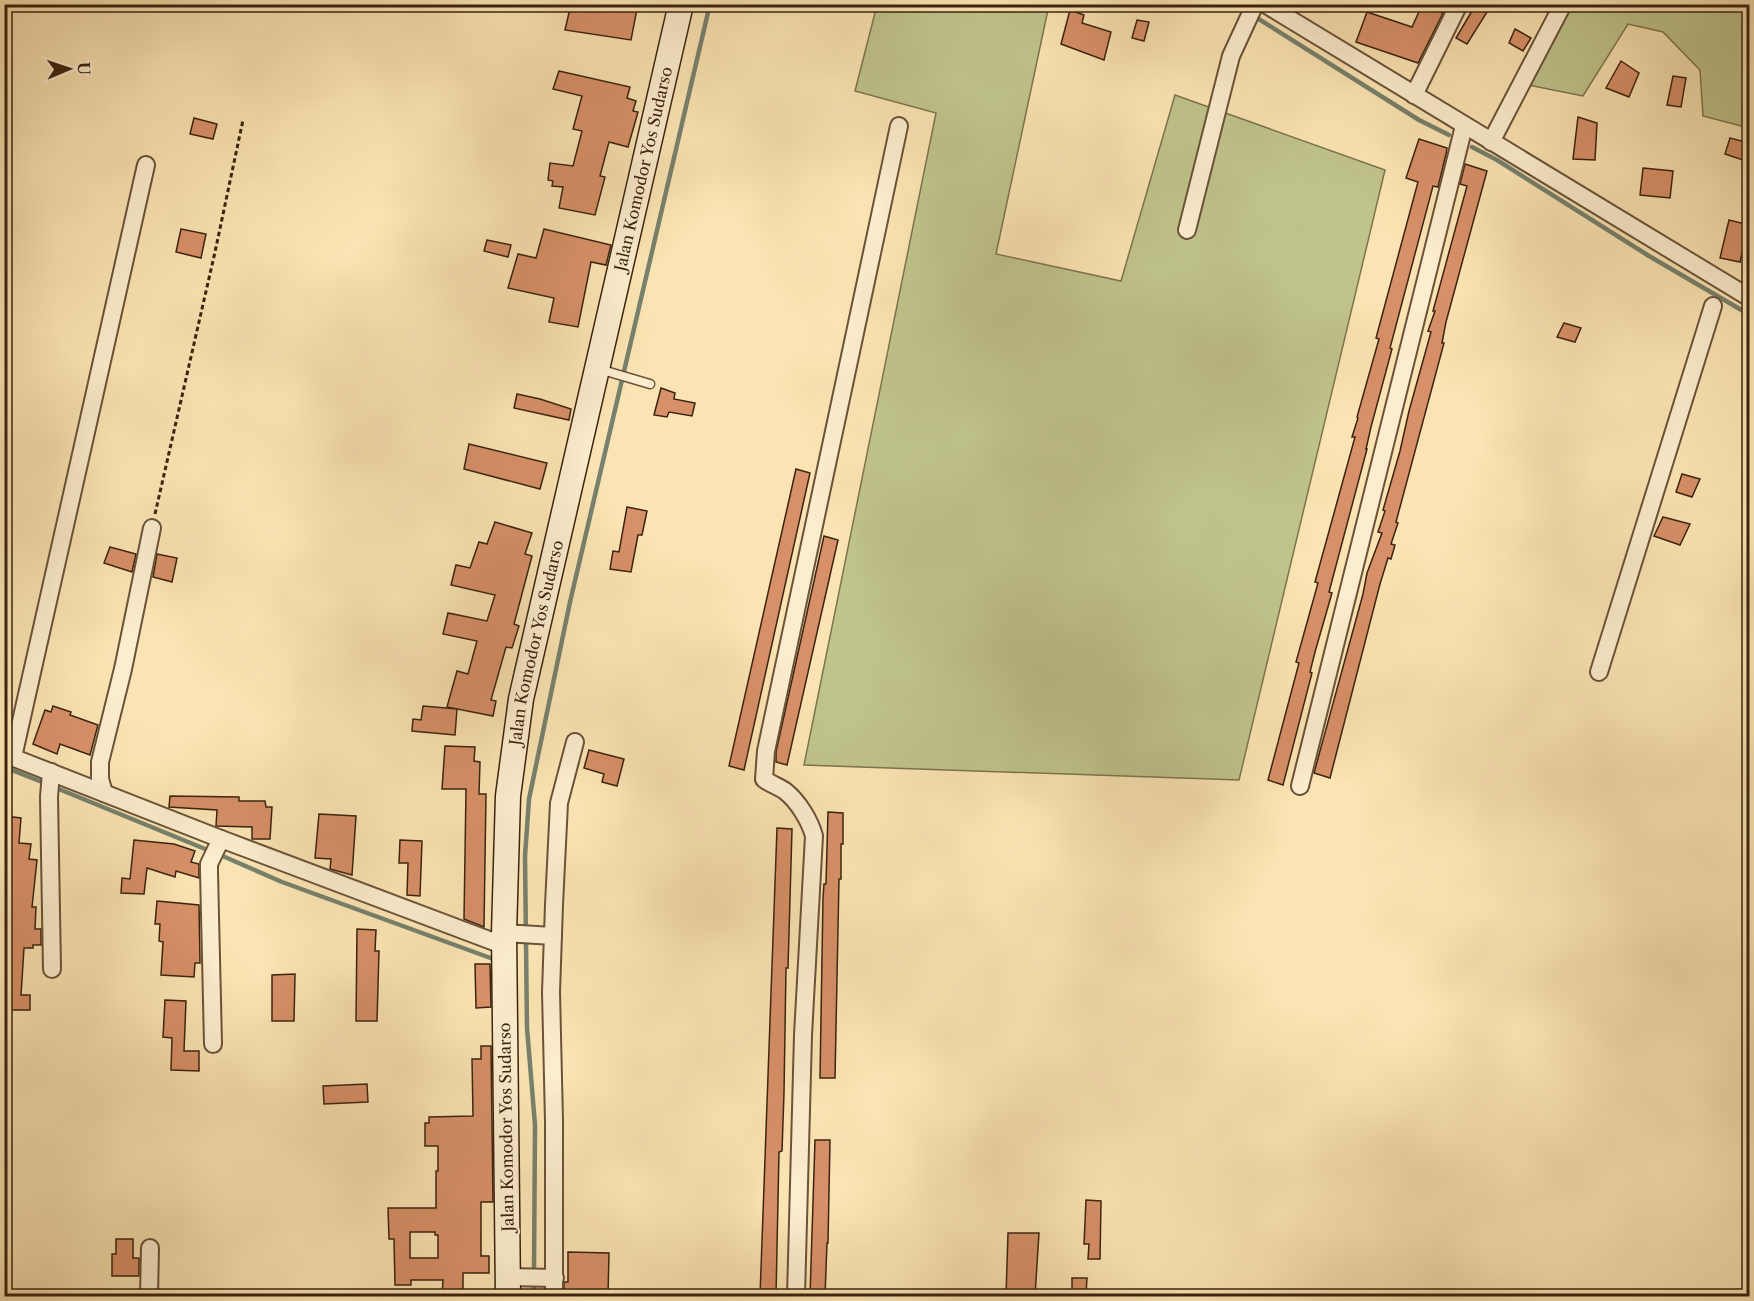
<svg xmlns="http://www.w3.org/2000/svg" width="1754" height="1301" font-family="'Libre Caslon Text',serif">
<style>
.green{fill:#c0c48c;stroke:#7d744e;stroke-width:1.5}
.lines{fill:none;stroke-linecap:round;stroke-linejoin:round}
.stream{stroke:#77816d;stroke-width:4.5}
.building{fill:#d89068;stroke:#3a2310;stroke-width:1.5;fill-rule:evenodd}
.lane-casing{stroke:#6a5339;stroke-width:11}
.street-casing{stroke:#6a5339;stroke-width:20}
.secondary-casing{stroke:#3a2310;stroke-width:27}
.path{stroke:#3a2310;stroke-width:3;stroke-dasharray:4.5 3;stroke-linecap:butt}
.lane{stroke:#fcedce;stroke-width:8}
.street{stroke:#fcedce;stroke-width:16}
.secondary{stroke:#fcedce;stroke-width:24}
.labels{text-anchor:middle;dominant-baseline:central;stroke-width:4.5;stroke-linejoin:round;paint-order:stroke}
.street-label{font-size:16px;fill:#3a2310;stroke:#fcedce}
</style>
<rect width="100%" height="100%" fill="#fbe4b3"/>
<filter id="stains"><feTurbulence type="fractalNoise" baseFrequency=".00333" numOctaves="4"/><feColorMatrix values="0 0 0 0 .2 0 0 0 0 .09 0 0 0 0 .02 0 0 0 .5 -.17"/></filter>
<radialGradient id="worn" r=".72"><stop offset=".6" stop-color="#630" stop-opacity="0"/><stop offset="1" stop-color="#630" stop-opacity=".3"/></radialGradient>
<!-- green -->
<g class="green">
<polygon points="877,5 1049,5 996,254 1121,281 1175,95 1385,170 1239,780 804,765 936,113 855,91"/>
<polygon points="1570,5 1749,5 1749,128 1703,116 1700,70 1663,32 1628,24 1583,96 1528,85"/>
</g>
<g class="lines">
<!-- stream -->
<g class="stream">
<polyline points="1235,4 1419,120 1449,135"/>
<polyline points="1472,147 1497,160 1649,256 1750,315"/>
<polyline points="4,767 47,784"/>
<polyline points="54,787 210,851"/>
<polyline points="218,854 282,882 496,960"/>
<polyline points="534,1273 535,1125 527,1028 525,856 529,799 570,602 710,4"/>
<polyline points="534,1296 534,1281"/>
</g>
</g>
<!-- building -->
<g class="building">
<polygon points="571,4 638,4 631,40 565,30"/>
<polygon points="1476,4 1492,4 1467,44 1456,38"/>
<polygon points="1422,5 1443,13 1418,63 1356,42 1367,12 1412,27"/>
<polygon points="1070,10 1084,15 1082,23 1111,32 1104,60 1061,44"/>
<polygon points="1137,20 1149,22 1144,41 1132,38"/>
<polygon points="1515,29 1531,38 1523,51 1509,43"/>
<polygon points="1621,61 1639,73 1629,97 1606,88"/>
<polygon points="559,71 630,87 627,98 636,101 633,111 638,112 628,147 609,142 600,176 605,177 595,215 559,208 563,187 552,186 553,181 548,180 550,163 573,166 582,131 573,129 582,96 553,89"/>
<polygon points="1673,76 1686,78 1681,107 1667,105"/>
<polygon points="1578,117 1597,123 1595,160 1573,159"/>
<polygon points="194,118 217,124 213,139 190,134"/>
<polygon points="1730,138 1749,143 1749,162 1725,154"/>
<polygon points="1419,139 1447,148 1446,154 1438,187 1433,186 1390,348 1392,349 1371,427 1366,449 1367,449 1329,592 1332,593 1315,652 1310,672 1312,673 1283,785 1268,780 1299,663 1296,662 1318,583 1315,582 1355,437 1352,437 1358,418 1357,417 1379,339 1376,338 1418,182 1406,178"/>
<polygon points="1465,164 1487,171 1446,322 1442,343 1444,343 1396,522 1398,523 1391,544 1395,545 1391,559 1388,558 1380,584 1330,778 1314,773 1363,594 1367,573 1382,533 1378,532 1385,511 1383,510 1400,451 1409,411 1431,332 1428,331 1435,311 1433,311 1467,186 1460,184"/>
<polygon points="1643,168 1673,171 1670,198 1640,195"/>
<polygon points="1729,220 1749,225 1740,262 1720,258"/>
<polygon points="181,229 206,234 201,258 176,252"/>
<polygon points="544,229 611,245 606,265 591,262 578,327 549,322 554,298 508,288 518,254 536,258"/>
<polygon points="487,240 511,245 508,257 484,251"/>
<polygon points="1564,323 1581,328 1575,342 1557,337"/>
<polygon points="661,388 675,393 674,399 695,403 692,416 669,412 667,417 654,415"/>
<polygon points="517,394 540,399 571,409 569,420 514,408"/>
<polygon points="469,444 547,463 540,489 464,469"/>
<polygon points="796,469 810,473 744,770 729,766"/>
<polygon points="1682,474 1700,479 1692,497 1676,492"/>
<polygon points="627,507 647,511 642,535 638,535 631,572 610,569 613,551 619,552"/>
<polygon points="1663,517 1690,524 1680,545 1654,536"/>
<polygon points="495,522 532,533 525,554 532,556 514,624 519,626 512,648 506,647 491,700 496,701 493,716 447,707 457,671 468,674 477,641 443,634 448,613 487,621 495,595 451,585 456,565 470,568 479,542 487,544"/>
<polygon points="824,536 838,540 787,765 776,762 776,752"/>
<polygon points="110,547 136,554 132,572 104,563"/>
<polygon points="157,554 177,558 172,582 153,577"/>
<polygon points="53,706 71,712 70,715 98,725 90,755 60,744 57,754 33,744 45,710 51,712"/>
<polygon points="423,706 457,709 455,735 412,731 413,719 421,720"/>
<polygon points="445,746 475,747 474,761 480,762 479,794 486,794 484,927 464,919 466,789 442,789"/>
<polygon points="589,750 624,759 617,786 602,782 604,774 584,768"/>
<polygon points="170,796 239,797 239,801 265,801 266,807 272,807 270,839 252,839 252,827 216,826 217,810 169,807"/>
<polygon points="828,812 843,813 843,844 841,844 841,879 839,879 835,1078 820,1078 823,898 824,884 826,884"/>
<polygon points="319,814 356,816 352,875 330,869 331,859 315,858"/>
<polygon points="4,816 21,818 19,843 31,844 29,859 37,860 32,907 36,907 35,929 41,929 41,945 33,945 33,948 24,948 21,995 30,995 30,1010 4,1010 4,964 5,951 8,951 10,890 4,890"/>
<polygon points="777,828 792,829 788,968 786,968 784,1093 782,1151 779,1152 776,1296 760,1296"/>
<polygon points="134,840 174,844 195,851 191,862 199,864 199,878 176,871 175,877 147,868 144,894 121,893 122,878 130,879"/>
<polygon points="400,840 422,841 420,896 407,895 408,863 399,863"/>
<polygon points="157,901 199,905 200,963 195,963 194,977 161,975 163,942 159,941 160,924 155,924"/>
<polygon points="357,929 376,930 375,951 379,951 377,1021 356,1021"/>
<polygon points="475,964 490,964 491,1007 476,1008"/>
<polygon points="295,974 294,1021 272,1021 272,975"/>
<polygon points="165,1000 186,1001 184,1051 199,1051 199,1071 171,1070 172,1038 163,1037"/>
<path d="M481 1046H491L493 1202H481V1256H489V1273H463V1296H442L443 1280H411V1285H395L394 1239H389L388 1208H436V1171H438V1146H425V1123H429V1117L473 1116 472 1059H481ZM410 1232H435V1235H438V1258H410Z"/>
<polygon points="367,1084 368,1102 324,1104 323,1086"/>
<polygon points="815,1140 830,1140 828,1243 827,1243 825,1296 810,1296"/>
<polygon points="1086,1200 1101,1201 1100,1259 1088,1259 1089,1244 1084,1244"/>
<polygon points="1008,1233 1039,1233 1035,1296 1006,1296"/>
<polygon points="116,1239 133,1239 133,1258 139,1258 139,1276 112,1276 112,1254 116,1254"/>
<polygon points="568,1252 609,1253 608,1296 564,1296 564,1282 568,1282"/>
<polygon points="1072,1278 1087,1278 1086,1294 1072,1294"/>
</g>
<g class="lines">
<!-- lane casing -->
<g class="lane-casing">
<polyline id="lane" points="599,369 650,384"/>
</g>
<!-- street casing -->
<g class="street-casing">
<g id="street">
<polyline points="1265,4 1750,298"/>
<polyline points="1414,95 1459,4"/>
<polyline points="1491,142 1563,4"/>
<polyline points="1187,230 1231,56 1255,4"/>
<polyline points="1599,672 1713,306"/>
<polyline points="4,754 221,839 505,946"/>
<polyline points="13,757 146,165"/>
<polyline points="51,772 49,797 52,969"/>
<polyline points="1300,786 1464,126"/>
<polyline points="104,793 100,779 100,762 123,669 152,528"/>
<polyline points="504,933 553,936"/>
<polyline points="213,1044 209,872 209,864 221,839"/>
<polyline points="508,1277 555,1278"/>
<polyline points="149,1296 150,1248"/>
<polyline points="554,1296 554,1121 551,992 554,905 559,803 575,742"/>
<path d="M796 1296 803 1035 814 836C810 821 798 801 785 791 778 786 770 784 764 779L766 751 899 126"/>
</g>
</g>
<!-- secondary casing -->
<g class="secondary-casing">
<g id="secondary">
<path id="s1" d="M508 1296 504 933 508 796 521 699 681 4"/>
</g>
</g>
<!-- path -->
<polyline class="path" points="155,514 215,252 243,120"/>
<!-- lane -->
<use href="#lane" class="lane"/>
<!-- street -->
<use href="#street" class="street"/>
<!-- secondary -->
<use href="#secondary" class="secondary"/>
</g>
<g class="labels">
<!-- street labels -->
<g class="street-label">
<text stroke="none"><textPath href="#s1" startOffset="1142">Jalan Komodor Yos Sudarso</textPath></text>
<text stroke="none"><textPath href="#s1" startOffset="656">Jalan Komodor Yos Sudarso</textPath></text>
<text transform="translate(506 1127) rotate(-91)">Jalan Komodor Yos Sudarso</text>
</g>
</g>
<!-- margin -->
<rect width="1754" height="1301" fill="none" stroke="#fbe4b3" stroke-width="24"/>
<rect x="6" y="6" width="1742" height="1289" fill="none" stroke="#3a2310" stroke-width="3"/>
<rect x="12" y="12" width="1730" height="1277" fill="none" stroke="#3a2310" stroke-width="1.5"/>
<!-- north arrow -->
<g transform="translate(69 69) rotate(88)" stroke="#fcedce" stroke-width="4.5" paint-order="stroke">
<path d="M0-4.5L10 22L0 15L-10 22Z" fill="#3a2310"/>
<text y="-9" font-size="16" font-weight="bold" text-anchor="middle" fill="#3a2310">U</text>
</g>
<rect width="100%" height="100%" filter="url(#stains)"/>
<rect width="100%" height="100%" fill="url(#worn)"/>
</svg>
